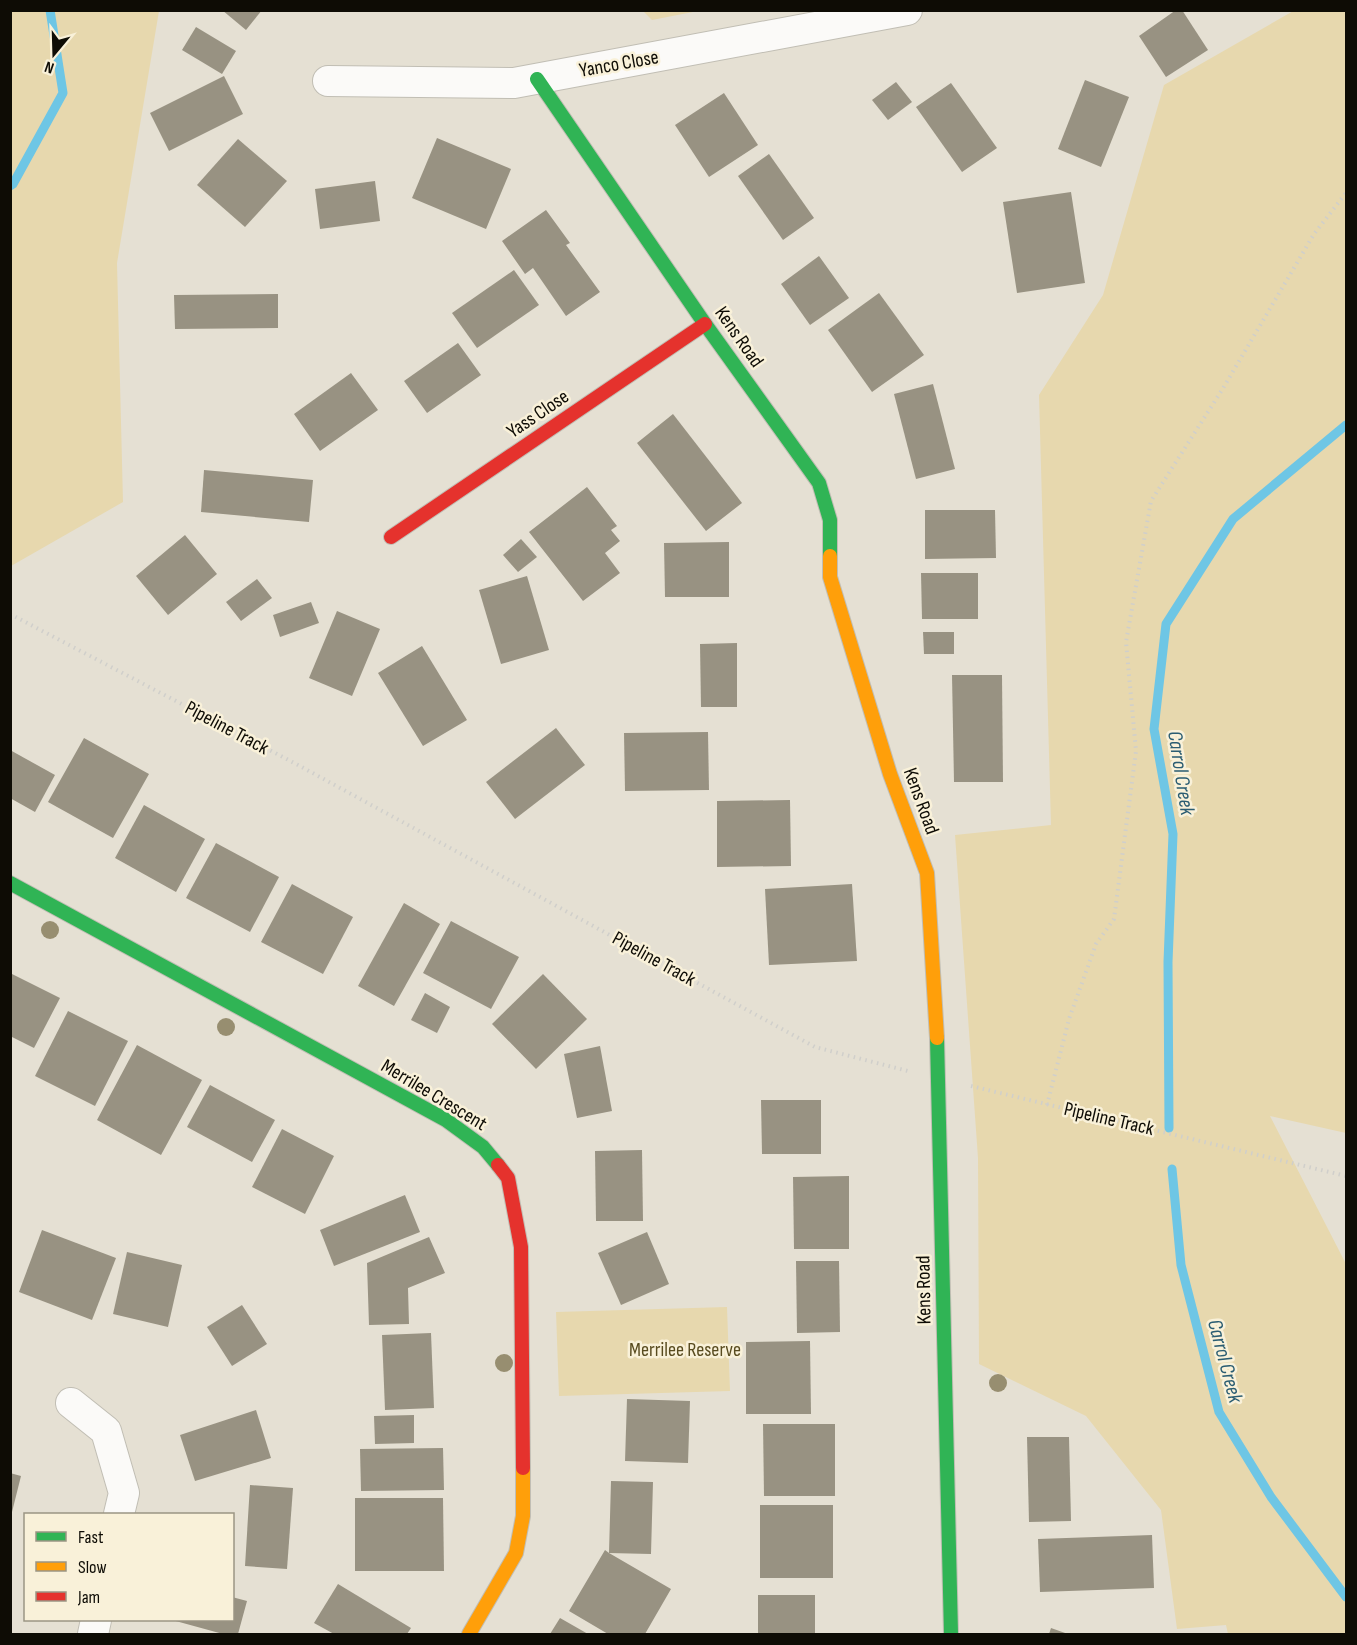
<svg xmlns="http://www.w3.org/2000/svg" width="1357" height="1645" font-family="'Sofia Sans Condensed',sans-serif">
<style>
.green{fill:#e7d8ae}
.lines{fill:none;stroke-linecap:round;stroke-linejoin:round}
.stream{stroke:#6ec6e5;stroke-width:9}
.building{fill:#989282}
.street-casing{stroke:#c1beb4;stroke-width:32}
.fast-casing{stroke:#c1beb4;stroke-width:16}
.slow-casing{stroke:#c1beb4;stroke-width:16}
.jam-casing{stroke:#c1beb4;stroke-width:16}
.path{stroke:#d0cfcb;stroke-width:4;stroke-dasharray:1.5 4.5;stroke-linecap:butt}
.street{stroke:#fbfaf8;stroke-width:30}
.fast{stroke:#30b455;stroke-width:14}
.slow{stroke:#ff9f0a;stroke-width:14}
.jam{stroke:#e5322d;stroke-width:14}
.tree{fill:#978e70}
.labels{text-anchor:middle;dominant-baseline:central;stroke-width:5;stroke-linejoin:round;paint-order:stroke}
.street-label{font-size:20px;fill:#0e0c05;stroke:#f9f1d9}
.park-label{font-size:20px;fill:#584b1f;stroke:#f9f1d9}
.water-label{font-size:21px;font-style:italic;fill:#2b5d72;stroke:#f9f1d9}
</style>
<rect width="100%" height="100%" fill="#e5e0d3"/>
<!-- green -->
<g class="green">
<polygon points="11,10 159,11 117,263 123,502 11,566"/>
<polygon points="1295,10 1346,11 1346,1133 1270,1116 1346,1264 1346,1634 1228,1634 1226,1625 1177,1629 1161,1510 1086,1416 979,1364 978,1158 955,835 1051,825 1039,395 1103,295 1164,85"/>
<polygon points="643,11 698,11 652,20"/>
<polygon points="727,1307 730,1391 559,1396 556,1312"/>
</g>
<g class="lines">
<!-- stream -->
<g class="stream">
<polyline points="10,186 13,184 63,93 50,10"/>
<polyline points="1169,1128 1168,962 1173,834 1154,729 1166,624 1233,519 1346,425"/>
<polyline points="1172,1169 1181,1265 1219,1412 1271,1497 1346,1597"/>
</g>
</g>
<!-- building -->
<g class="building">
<polygon points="222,10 262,10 246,30"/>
<polygon points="1176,10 1182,10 1208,50 1166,77 1139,36"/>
<polygon points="196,27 236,51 222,74 182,50"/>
<polygon points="224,76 243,114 169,151 150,113"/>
<polygon points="1085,80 1129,97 1101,167 1058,149"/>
<polygon points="896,82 912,102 888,120 872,100"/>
<polygon points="951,83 997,148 962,172 916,107"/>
<polygon points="724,93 758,145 709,177 675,125"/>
<polygon points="437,138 511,169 486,229 412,198"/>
<polygon points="238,139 287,181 245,227 197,185"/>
<polygon points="769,154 814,218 783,240 738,176"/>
<polygon points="375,181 380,221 320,229 315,189"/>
<polygon points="1071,192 1085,283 1017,293 1003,202"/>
<polygon points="546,210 570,243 566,245 600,292 566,316 533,268 525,274 502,241"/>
<polygon points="819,256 849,298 810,325 781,284"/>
<polygon points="514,270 539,305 477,348 452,313"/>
<polygon points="879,293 924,355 872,392 828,330"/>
<polygon points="278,294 278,328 175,329 174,295"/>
<polygon points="458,343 481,375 427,413 404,381"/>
<polygon points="351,373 378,410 320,451 294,414"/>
<polygon points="933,384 955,469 916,479 894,394"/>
<polygon points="673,414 742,503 706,531 637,443"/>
<polygon points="204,470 313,480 309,522 201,512"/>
<polygon points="587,487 617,526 611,530 620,541 605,553 620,573 583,601 529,532"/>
<polygon points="925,510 995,510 996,558 925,559"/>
<polygon points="185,535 217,574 168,615 136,576"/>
<polygon points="521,539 537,557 518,572 503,555"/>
<polygon points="729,542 729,597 665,597 664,543"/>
<polygon points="921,573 978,573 978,619 922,619"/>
<polygon points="527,576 549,650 501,664 479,590"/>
<polygon points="257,579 272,598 241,621 226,602"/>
<polygon points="311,602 319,623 280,637 273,615"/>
<polygon points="337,611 380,629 352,696 309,678"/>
<polygon points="923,632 954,632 954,654 924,654"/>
<polygon points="737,643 737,707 701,707 700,644"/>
<polygon points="422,646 467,720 423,746 378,673"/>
<polygon points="952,675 1002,675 1003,782 954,782"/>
<polygon points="556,728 585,765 515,819 486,782"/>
<polygon points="708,732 709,790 625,791 624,733"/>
<polygon points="84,738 149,774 113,838 48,802"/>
<polygon points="10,750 55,775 35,812 10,798"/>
<polygon points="790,800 791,866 717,867 717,801"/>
<polygon points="144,805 205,839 176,892 115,858"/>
<polygon points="216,843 279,877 250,932 186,898"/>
<polygon points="292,884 353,917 323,974 261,942"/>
<polygon points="852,884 857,961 769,965 765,889"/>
<polygon points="404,903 440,924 394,1006 358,986"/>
<polygon points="451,921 519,957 491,1009 423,973"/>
<polygon points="10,973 60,998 34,1048 10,1036"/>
<polygon points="543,974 587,1019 536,1069 492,1024"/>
<polygon points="425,993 450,1007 437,1033 411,1020"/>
<polygon points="68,1011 128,1041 95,1106 35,1076"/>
<polygon points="137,1045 202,1080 161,1155 97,1120"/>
<polygon points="600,1046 612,1111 577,1118 564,1054"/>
<polygon points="210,1085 275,1120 252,1162 187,1127"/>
<polygon points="761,1100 821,1100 821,1154 762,1154"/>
<polygon points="282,1129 334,1156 305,1214 252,1187"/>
<polygon points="642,1150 643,1221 596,1221 595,1151"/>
<polygon points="849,1176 849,1249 794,1249 793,1177"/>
<polygon points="405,1195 420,1232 334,1266 320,1230"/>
<polygon points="42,1230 116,1258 92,1320 19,1292"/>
<polygon points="647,1232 669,1284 621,1305 598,1253"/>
<polygon points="429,1237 445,1273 408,1288 409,1324 369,1325 367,1263"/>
<polygon points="127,1252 182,1265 168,1327 113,1314"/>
<polygon points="796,1261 839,1261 840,1332 797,1333"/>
<polygon points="242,1305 267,1344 232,1366 207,1327"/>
<polygon points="431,1333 434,1408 385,1410 382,1335"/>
<polygon points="810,1341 811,1414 746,1414 746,1342"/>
<polygon points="627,1399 690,1401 688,1463 625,1461"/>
<polygon points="256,1410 271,1458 195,1481 180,1435"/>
<polygon points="414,1415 414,1443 375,1444 374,1416"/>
<polygon points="763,1424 835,1424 835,1496 764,1496"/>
<polygon points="1027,1437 1069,1437 1071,1521 1029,1522"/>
<polygon points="443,1448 444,1490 361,1491 360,1449"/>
<polygon points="10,1473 21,1476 11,1516 10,1516"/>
<polygon points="611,1481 653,1482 651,1554 609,1553 671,1589 645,1634 608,1634 569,1611 605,1550 609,1553"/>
<polygon points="250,1485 293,1488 287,1569 245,1566"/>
<polygon points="355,1498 443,1498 444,1571 355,1571"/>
<rect x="760" y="1505" width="73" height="73"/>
<polygon points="1152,1535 1154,1588 1040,1592 1038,1539"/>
<polygon points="338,1584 411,1628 407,1634 334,1634 314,1623"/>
<rect x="758" y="1595" width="57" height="39"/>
<polygon points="232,1597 247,1601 238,1634 223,1634 172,1620 232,1620"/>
<polygon points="560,1618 588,1634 550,1634"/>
<polygon points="1051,1628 1068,1634 1049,1634"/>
</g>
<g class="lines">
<!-- street casing -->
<g class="street-casing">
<g id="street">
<polyline points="328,81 514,83 907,10"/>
<polyline points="71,1403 106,1431 124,1493 119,1514"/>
<polyline points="93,1634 96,1620"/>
</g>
</g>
<!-- fast casing -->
<g class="fast-casing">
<g id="fast">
<polyline points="537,79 705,324 819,483 830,520 830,556"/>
<polyline points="10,883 446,1120 483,1147 498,1165"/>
<polyline points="937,1038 951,1634"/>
</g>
</g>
<!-- slow casing -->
<g class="slow-casing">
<g id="slow">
<polyline points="830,556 830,577 890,774 927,873 937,1038"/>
<polyline points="469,1634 516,1553 523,1516 523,1468"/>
</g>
</g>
<!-- jam casing -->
<g class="jam-casing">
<g id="jam">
<polyline points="391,537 705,324"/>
<polyline points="498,1165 508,1178 521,1247 523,1468"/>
</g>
</g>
<!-- path -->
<g class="path">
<polyline points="10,614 298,765 815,1047 908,1071"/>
<polyline points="971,1086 1346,1176"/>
<polyline points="1047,1105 1069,1019 1096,944 1114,919 1136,751 1126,642 1151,501 1222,390 1314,234 1346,193"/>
</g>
<!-- street -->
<use href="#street" class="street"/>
<!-- fast -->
<use href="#fast" class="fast"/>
<!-- slow -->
<use href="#slow" class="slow"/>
<!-- jam -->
<use href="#jam" class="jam"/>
</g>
<!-- trees -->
<g class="tree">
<circle cx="50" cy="930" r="9"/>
<circle cx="226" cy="1027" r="9"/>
<circle cx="504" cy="1363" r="9"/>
<circle cx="998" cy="1383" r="9"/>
</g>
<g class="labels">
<!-- street labels -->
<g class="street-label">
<text transform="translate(619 64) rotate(-10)">Yanco Close</text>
<text transform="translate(739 337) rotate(55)">Kens Road</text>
<text transform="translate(538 414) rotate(-34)">Yass Close</text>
<text transform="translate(227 728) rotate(28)">Pipeline Track</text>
<text transform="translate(921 801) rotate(70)">Kens Road</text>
<text transform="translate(654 959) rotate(29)">Pipeline Track</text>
<text transform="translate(434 1095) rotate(31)">Merrilee Crescent</text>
<text transform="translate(1109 1119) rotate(13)">Pipeline Track</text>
<text transform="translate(924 1290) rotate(-91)">Kens Road</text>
</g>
<!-- park labels -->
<g class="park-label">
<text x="685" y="1350">Merrilee Reserve</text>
</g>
<!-- water labels -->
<g class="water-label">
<text transform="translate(1181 773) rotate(81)">Carrol Creek</text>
<text transform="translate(1225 1361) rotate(75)">Carrol Creek</text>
</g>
</g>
<!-- border -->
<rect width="1357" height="1645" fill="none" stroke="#0e0c05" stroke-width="24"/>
<!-- legend -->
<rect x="24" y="1513" width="210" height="108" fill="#f9f1d9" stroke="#9b9584" stroke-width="1.5"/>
<rect x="36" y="1532" width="30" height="9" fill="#30b455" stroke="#9b9584" stroke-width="1.5"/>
<text x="78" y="1543" font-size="18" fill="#0e0c05">Fast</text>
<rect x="36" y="1562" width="30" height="9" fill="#ff9f0a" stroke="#9b9584" stroke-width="1.5"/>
<text x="78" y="1573" font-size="18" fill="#0e0c05">Slow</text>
<rect x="36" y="1592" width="30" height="9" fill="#e5322d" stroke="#9b9584" stroke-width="1.5"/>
<text x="78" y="1603" font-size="18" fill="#0e0c05">Jam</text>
<!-- north arrow -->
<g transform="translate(54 54) rotate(199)" stroke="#f9f1d9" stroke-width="4.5" paint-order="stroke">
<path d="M0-4.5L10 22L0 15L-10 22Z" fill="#0e0c05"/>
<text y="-9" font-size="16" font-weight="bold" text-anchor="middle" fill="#0e0c05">N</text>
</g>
</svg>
